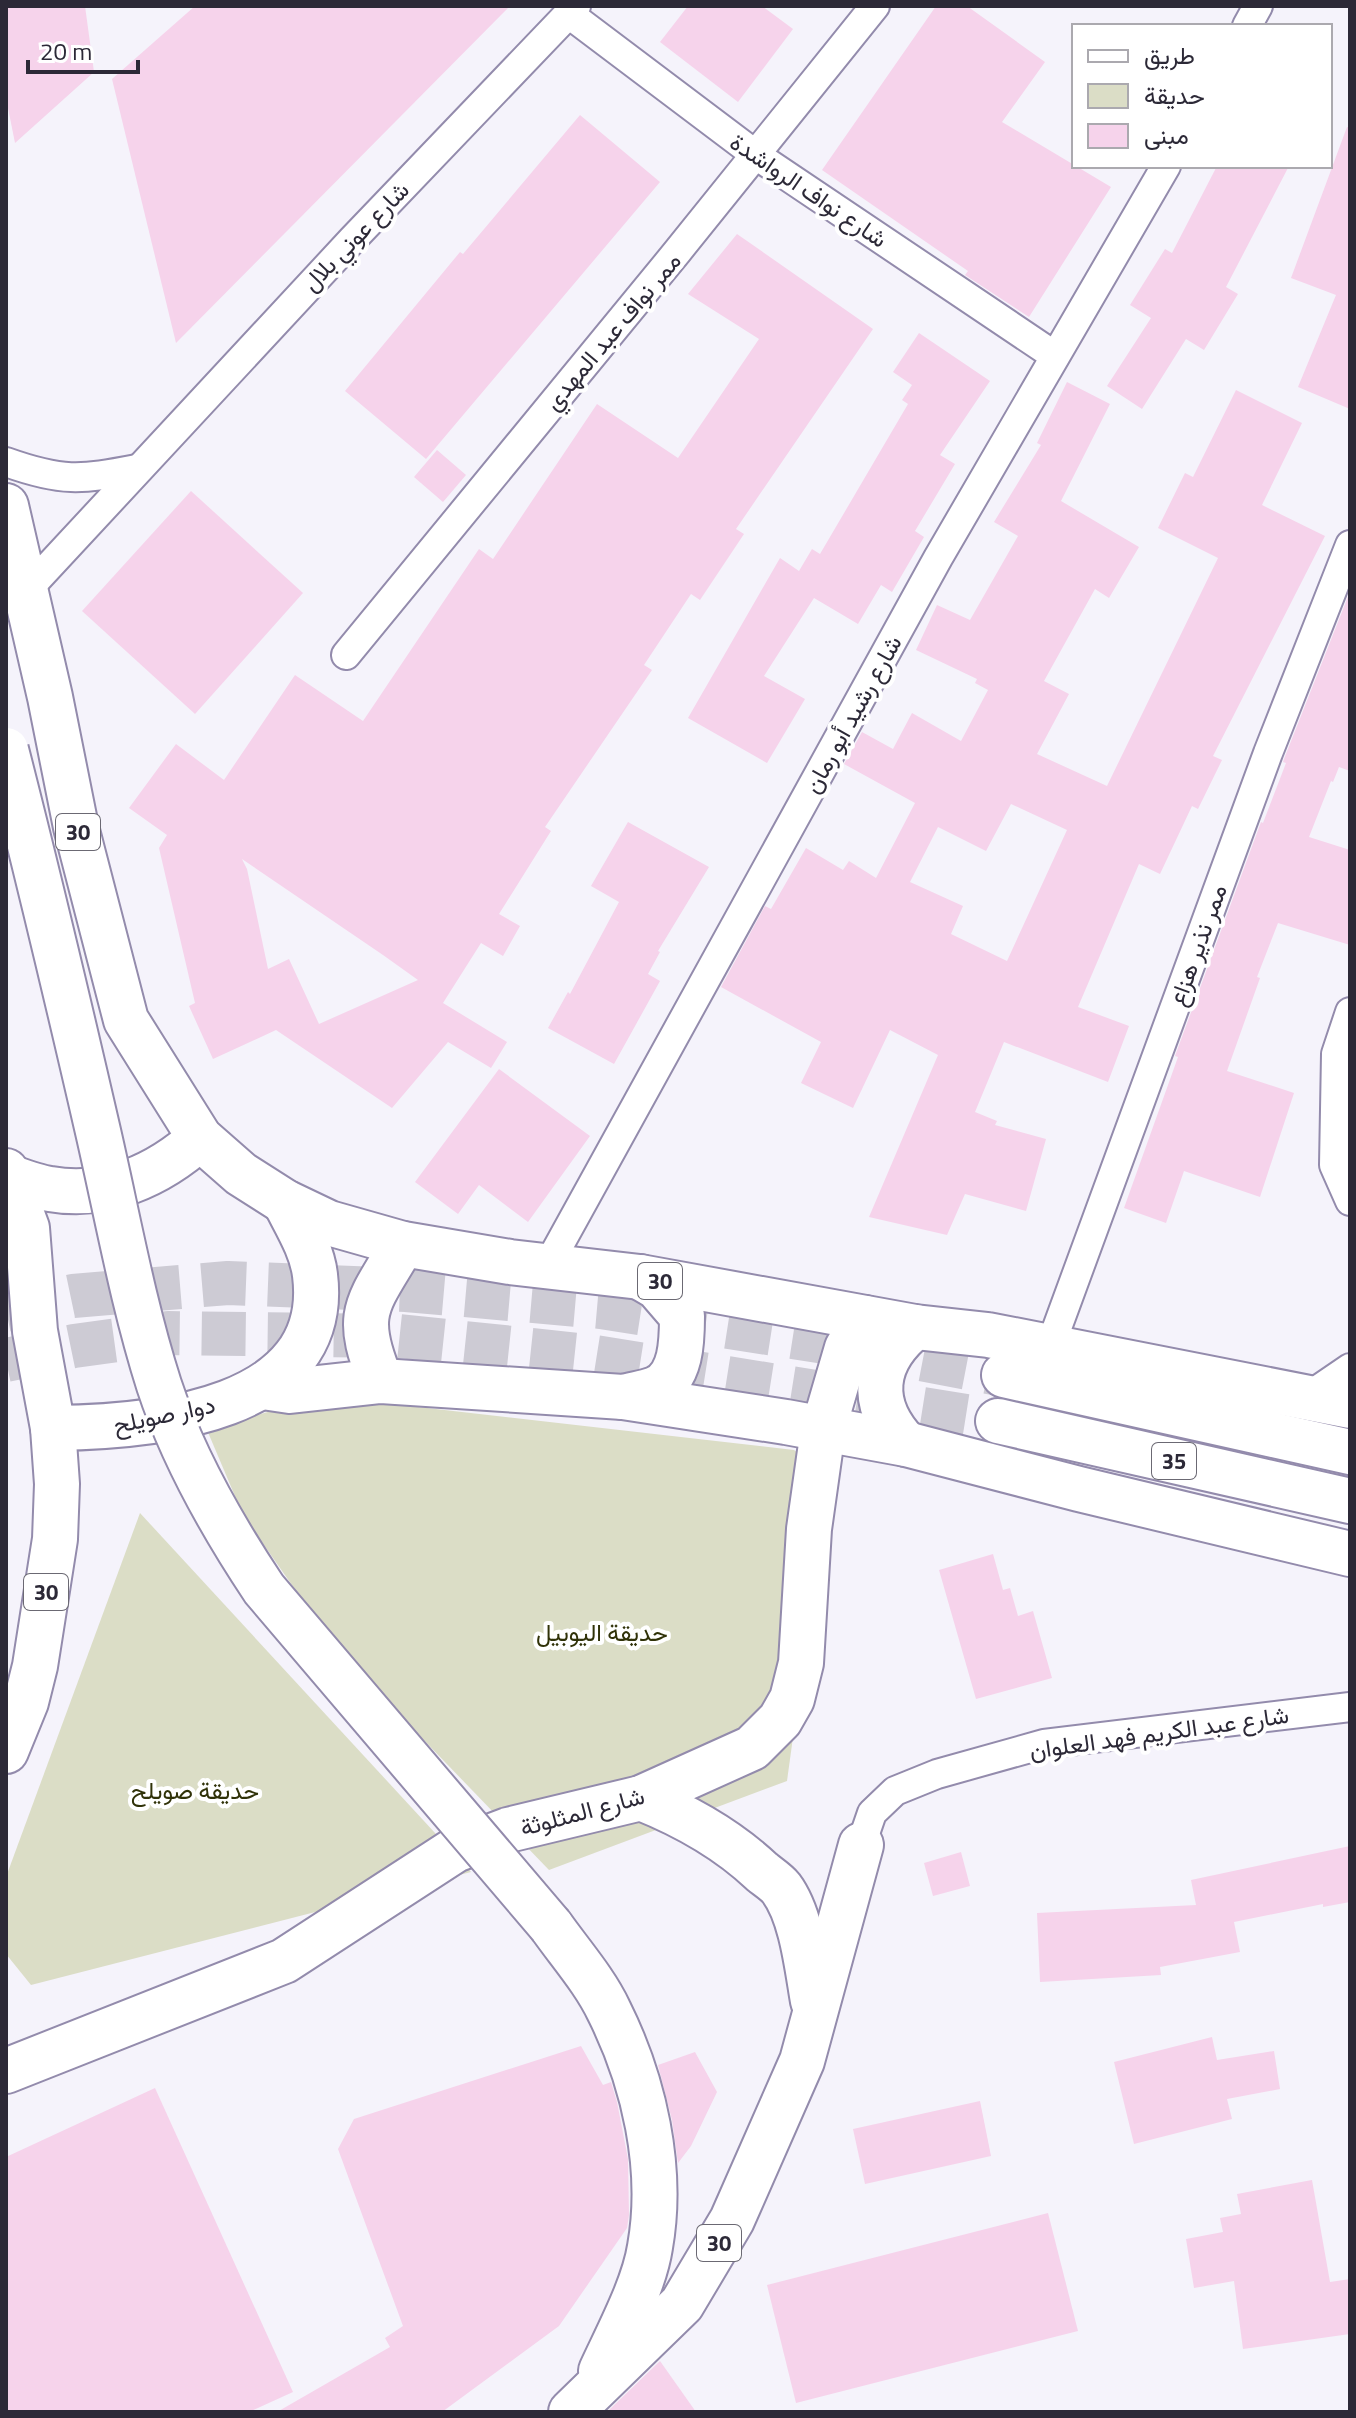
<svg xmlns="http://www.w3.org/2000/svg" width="1356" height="2418" font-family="'Titillium Web',Vazirmatn,sans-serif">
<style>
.green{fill:#dbddc6}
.building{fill:#f6d3eb;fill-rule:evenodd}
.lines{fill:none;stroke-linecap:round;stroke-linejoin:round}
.highway-tunnel{stroke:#cdcbd4;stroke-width:44;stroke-dasharray:44 22;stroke-linecap:butt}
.street-casing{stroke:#938bac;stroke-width:32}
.primary-casing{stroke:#938bac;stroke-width:48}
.highway-casing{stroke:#938bac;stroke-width:48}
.street{stroke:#fff;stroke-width:28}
.primary{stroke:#fff;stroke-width:44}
.highway{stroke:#fff;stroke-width:44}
.primary-bridge-casing{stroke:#938bac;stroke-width:48;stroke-linecap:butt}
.primary-bridge{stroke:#fff;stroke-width:44}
.labels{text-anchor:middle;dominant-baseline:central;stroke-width:8;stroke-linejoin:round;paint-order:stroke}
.shield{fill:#fff;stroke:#6b6973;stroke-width:2}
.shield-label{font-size:22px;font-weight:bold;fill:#2c2937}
.street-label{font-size:24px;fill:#2c2937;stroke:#fff}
.park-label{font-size:24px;fill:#303208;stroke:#fff}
</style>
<rect width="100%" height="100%" fill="#f5f3fb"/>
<!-- green -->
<g class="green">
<polygon points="322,1396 794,1450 829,1475 787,1781 549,1870 338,1651 243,1515 207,1430"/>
<polygon points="140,1513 471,1872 31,1985 6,1954 6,1877"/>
</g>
<!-- building -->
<g class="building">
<polygon points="6,6 85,6 94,72 15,143 6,98"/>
<polygon points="195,6 510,6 176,343 112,79"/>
<polygon points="688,6 762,6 793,29 738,102 660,42"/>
<polygon points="936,6 967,6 1045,62 1002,122 1111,187 1029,317 965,275 968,271 822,170"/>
<polygon points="580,115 660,182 426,459 345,391 460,252 463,254"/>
<polygon points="1347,127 1350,128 1350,409 1298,387 1336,295 1291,278"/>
<polygon points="1217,166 1289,166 1226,287 1238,294 1204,350 1186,339 1142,409 1107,386 1151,318 1130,305 1165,249 1172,253"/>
<path d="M737 234 873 329 736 529 744 534 700 600 691 594 644 665 652 670 545 827 551 831 499 914 520 926 503 956 481 943 443 1003 507 1042 491 1068 448 1042 392 1108 276 1030 213 1059 189 1006 195 1003 159 848 167 835 129 808 176 744 224 780 295 675 363 721 479 549 493 559 597 404 678 458 759 339 688 294ZM242 859 383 955 418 980 319 1024 289 959 268 969 247 869Z"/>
<polygon points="919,333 990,381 940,455 955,464 915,531 924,537 892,592 881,585 858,624 814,598 764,676 805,699 767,763 688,718 780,558 799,571 812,549 820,554 908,404 902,400 912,385 893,372"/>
<path d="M1067 382 1110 404 1061 501 1139 547 1109 598 1095 589 1044 681 1069 694 1037 754 1107 786 1218 558 1158 528 1185 473 1193 477 1236 390 1302 423 1262 505 1325 536 1213 756 1222 760 1198 809 1192 806 1160 874 1139 864 1078 1007 1129 1026 1108 1082 1004 1042 975 1112 997 1121 995 1125 1046 1139 1026 1211 965 1194 947 1235 869 1217 938 1055 890 1030 853 1108 801 1083 821 1042 721 987 765 906 771 909 806 848 843 870 849 861 876 878 915 803 844 764 862 732 893 749 912 713 961 741 988 690 975 683 977 679 916 650 937 605 970 620 1018 536 994 522 1041 445 1037 443ZM1011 804 1067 830 1007 961 951 934 963 906 910 882 938 827 986 851Z"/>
<polygon points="437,450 466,475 443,502 414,477"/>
<polygon points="191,491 303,593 195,714 82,611"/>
<polygon points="1349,594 1350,771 1339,767 1333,782 1331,781 1309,837 1350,850 1350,945 1278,923 1257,977 1260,978 1227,1071 1294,1093 1260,1197 1184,1171 1166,1223 1124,1208 1178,1057 1175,1056 1261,822 1263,823 1286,763 1283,762 1284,759"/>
<polygon points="628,822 709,867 658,951 660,952 648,974 660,981 614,1064 548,1028 568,992 570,994 619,902 591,886"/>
<polygon points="499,1069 590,1136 528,1222 479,1185 458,1214 415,1182"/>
<polygon points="993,1554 1003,1590 1010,1588 1018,1616 1033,1611 1052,1678 976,1699 939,1570"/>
<polygon points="1350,1846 1350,1902 1323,1907 1323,1904 1234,1922 1240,1952 1160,1967 1161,1975 1040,1982 1037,1913 1196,1905 1191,1880"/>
<polygon points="961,1852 970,1886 933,1896 924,1863"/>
<polygon points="1212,2037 1217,2060 1274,2051 1280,2089 1227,2099 1232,2119 1134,2144 1114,2062"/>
<polygon points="581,2046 603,2085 611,2082 617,2102 628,2159 629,2215 627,2228 559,2326 442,2412 277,2412 390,2347 385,2338 403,2326 338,2149 354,2119"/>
<polygon points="695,2052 717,2092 691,2146 678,2163 672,2120 658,2065"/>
<polygon points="155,2088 293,2392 249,2412 6,2412 6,2157"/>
<polygon points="980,2101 991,2156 865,2184 853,2129"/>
<polygon points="1312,2180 1330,2282 1350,2279 1350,2334 1243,2349 1234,2281 1194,2288 1186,2239 1223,2232 1220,2218 1241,2214 1237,2194"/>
<polygon points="1048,2213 1078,2331 796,2403 767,2285"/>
<polygon points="660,2361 696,2412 607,2412"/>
</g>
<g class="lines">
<!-- highway-tunnel -->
<g class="highway-tunnel">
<polyline points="6,1310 73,1296 228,1283 406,1290 601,1307 864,1348 1004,1375"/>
<polyline points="6,1360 74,1346 168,1333 399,1336 588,1356 998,1421"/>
</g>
<!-- street casing -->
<g class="street-casing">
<g id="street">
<polyline points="569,14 756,155 1055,356"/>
<polyline points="1247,26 1258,6"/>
<path d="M6 462C62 482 80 480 137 469"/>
<polyline points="25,592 352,240 576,6"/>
<polyline points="346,655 677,252 875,6"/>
<polyline points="1350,1012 1336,1054 1334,1165 1350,1201"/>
<polyline points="547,1267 938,558 1166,166"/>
<polyline points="1050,1347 1268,753 1350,545"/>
<polyline points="1306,1398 1350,1368"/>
<polyline points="861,1845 872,1813 895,1791 937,1774 1044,1744 1350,1707"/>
</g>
</g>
<!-- primary casing -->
<g class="primary-casing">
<g id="primary">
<polyline points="6,506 50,697 76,827 126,1020 200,1138 241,1174 285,1202 329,1223 403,1244 510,1262 640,1277 915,1327 988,1335 1350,1406"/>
<path d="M6 1171 27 1228 35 1331 53 1428C152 1427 332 1412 315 1275 312 1249 296 1224 285 1202"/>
<path d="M7 1176C21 1181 36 1187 50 1189 107 1199 159 1175 200 1138"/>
<path d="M381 1381C352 1312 368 1304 403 1244"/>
<polyline points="263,1387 290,1391 381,1381 623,1397 786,1422 906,1444 1079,1489 1350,1554"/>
<path d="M623 1397C633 1394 645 1393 655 1389 682 1378 682 1340 682 1316L657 1287 640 1277"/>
<path d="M906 1444C868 1404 873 1361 915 1327"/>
<polyline points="6,1751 26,1702 35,1666 55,1539 57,1484 53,1428"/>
<path d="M641 1798C686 1816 727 1839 762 1872 768 1877 776 1882 781 1888 802 1916 807 1967 813 2001"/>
<path d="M551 1926C570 1953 595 1981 609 2011 644 2081 664 2168 650 2247 644 2286 618 2334 601 2371"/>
<polyline points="6,2071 284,1961 455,1850 508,1830 641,1798 752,1748 780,1720 792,1699 801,1663 809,1529 823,1430 847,1348 865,1318"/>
<polyline points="571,2412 682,2304 732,2220 802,2061 861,1845"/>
</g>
</g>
<!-- highway casing -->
<g class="highway-casing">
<g id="highway">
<polyline points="1004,1375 1350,1452"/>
<polyline points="998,1421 1350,1501"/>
</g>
</g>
<!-- street -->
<use href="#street" class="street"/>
<!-- primary -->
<use href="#primary" class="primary"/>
<!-- highway -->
<use href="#highway" class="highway"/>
<!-- primary-bridge casing -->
<g class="primary-bridge-casing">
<path id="primary-bridge" d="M6 750C38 875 68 1001 97 1127 117 1213 132 1300 159 1385 183 1458 222 1526 264 1589L551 1926"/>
</g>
<!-- primary-bridge -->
<use href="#primary-bridge" class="primary-bridge"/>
</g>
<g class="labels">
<!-- shield labels -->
<g class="shield">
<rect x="56" y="814" width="44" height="36" rx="6"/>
<rect x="638" y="1263" width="44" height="36" rx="6"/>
<rect x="1152" y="1443" width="44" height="36" rx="6"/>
<rect x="24" y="1574" width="44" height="36" rx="6"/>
<rect x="697" y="2225" width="44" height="36" rx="6"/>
</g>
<g class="shield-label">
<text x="78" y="832">30</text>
<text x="660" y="1281">30</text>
<text x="1174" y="1461">35</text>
<text x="46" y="1592">30</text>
<text x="719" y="2243">30</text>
</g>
<!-- street labels -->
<g class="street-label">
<text transform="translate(809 190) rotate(34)">شارع نواف الرواشدة</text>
<text transform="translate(355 236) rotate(-46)">شارع عوني بلال</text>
<text transform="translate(612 331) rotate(-50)">ممر نواف عبد المهدي</text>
<text transform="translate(852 714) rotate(-61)">شارع رشيد أبو رمان</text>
<text transform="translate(1197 945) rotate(-70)">ممر نذير هزاع</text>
<text transform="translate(164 1414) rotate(-12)">دوار صويلح</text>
<text transform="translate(1159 1732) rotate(-8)">شارع عبد الكريم فهد العلوان</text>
<text transform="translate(582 1811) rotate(-15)">شارع المثلوثة</text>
</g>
<!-- park labels -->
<g class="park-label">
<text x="602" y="1632">حديقة اليوبيل</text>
<text x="195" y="1790">حديقة صويلح</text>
</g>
</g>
<!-- border -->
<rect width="1356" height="2418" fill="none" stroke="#2c2937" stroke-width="16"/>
<!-- legend -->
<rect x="1072" y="24" width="260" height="144" fill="#ffffff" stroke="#aba9af" stroke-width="2"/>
<rect x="1088" y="50" width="40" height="12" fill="#ffffff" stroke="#aba9af" stroke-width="2"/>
<text x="1144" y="64" font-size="24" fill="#2c2937">طريق</text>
<rect x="1088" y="84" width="40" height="24" fill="#dbddc6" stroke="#aba9af" stroke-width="2"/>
<text x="1144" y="104" font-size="24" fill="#2c2937">حديقة</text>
<rect x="1088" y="124" width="40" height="24" fill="#f6d3eb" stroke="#aba9af" stroke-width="2"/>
<text x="1144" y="144" font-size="24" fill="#2c2937">مبنى</text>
<!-- scale -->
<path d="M28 60v12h110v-12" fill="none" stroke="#2c2937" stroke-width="4"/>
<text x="40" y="60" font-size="24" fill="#2c2937" stroke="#ffffff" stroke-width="6" paint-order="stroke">20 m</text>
</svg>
